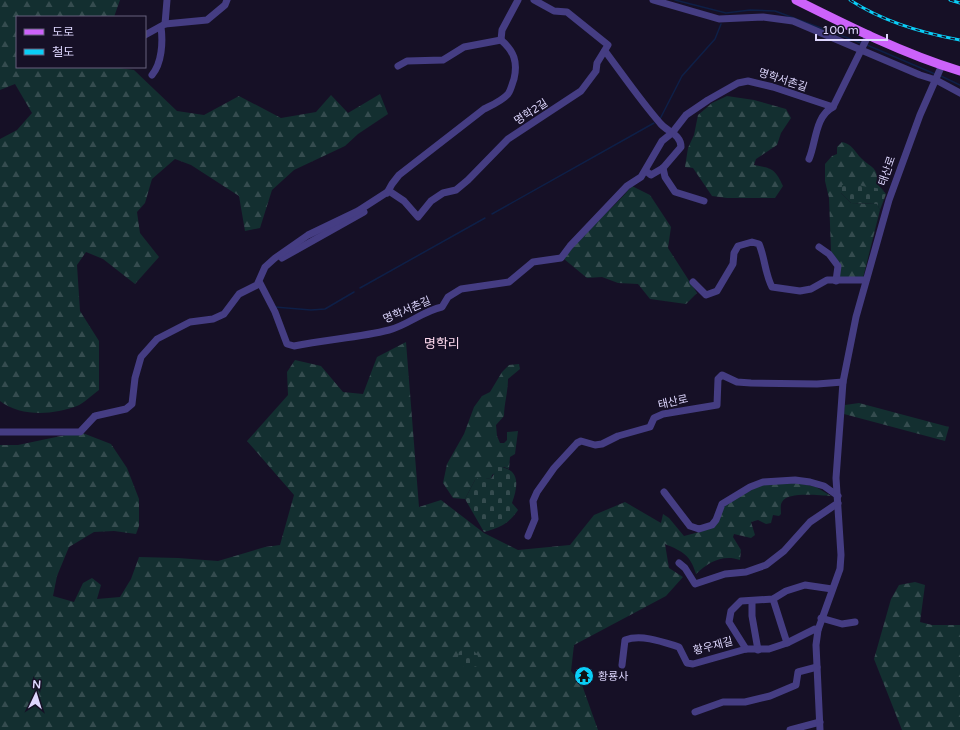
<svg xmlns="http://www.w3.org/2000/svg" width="960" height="730" font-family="'Varela Round','Noto Sans KR',sans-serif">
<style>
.forest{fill:url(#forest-firs)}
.cemetery{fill:url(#cemetery-stones)}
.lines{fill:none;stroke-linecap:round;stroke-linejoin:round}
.stream{stroke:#0e1f47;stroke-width:1.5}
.minor{stroke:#453d83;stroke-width:7}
.major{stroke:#cc62fa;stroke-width:9}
.rail-casing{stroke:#0acef7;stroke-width:3}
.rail{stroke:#161026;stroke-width:1.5;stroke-dasharray:4.5;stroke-linecap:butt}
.labels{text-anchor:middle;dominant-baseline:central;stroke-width:3.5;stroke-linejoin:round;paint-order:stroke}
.street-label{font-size:11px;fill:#ded7fe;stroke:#161026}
.poi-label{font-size:11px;fill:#ded7fe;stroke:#161026;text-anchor:start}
.quarter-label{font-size:13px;fill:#fed9ee;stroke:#161026}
</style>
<defs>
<pattern id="forest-firs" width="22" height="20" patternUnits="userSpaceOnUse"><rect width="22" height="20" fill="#132f30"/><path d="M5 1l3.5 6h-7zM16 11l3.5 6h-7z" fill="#354c4f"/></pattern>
<pattern id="cemetery-stones" width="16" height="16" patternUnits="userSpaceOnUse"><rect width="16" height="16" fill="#132f30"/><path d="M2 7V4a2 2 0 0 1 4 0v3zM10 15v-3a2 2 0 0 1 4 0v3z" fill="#354c4f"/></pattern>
</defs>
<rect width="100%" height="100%" fill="#161026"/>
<!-- forest -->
<g class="forest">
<path d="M0 0H120L114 17H17V67H112L134 70 177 111 204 115 239 96 281 118 316 112 331 95 348 113 380 94 388 114 358 134 345 146 294 170 272 190 260 228 245 231 239 196 191 165 175 159 152 179 145 203 137 212 140 233 159 257 135 284 103 259 86 252 77 265 80 311 99 341V390C92 395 84 403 77 406 53 415 21 417 0 401V139L17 130 32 113 15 84 0 90Z"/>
<path d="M727 96 754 100 786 109 791 118 781 133 777 145 756 159 754 165C771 168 775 168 783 186L775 198H727L712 196 693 168 685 167 688 148 694 135 698 115 712 103Z"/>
<path d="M842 142C852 144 855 152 861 158 869 167 880 167 876 183L884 191C869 185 856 189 841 193L851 203 877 204 880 210 863 278 838 279 840 264 831 251 829 198 825 181V164L832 156 837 154V147Z"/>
<path d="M632 186 650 195 671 227 668 248 697 293 686 304 650 299 638 284 618 283 602 277 587 278 564 259C583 232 610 212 632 186Z"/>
<path d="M406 342 419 507 441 500 484 533 518 550 570 545 594 515 625 502 661 523 663 514 669 518 684 536 703 531 724 505 761 485 793 482 816 487 831 496C820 496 788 491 782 502 780 505 781 510 781 514L779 516 773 515 771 523 766 524 758 520 751 522 755 535 751 538 734 534 733 537 741 550 740 560C723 554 708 562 696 574 690 555 684 552 665 544L669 568 683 577 666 596 574 645 571 671 582 685 598 730H0V445H18L80 432 111 444 127 468 139 499V526L136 534 114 531 94 532 69 547 57 576 53 596 74 602 83 583 92 578 101 585 97 599 120 597 131 579 139 557 178 558 218 561 265 547 280 545 294 495 247 441 288 395 287 372 295 360 321 366 343 392 363 394 377 357Z"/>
<path d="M519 364 520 369 508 379C508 392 504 404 504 416L496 425 497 436 500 443H504L507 440V432L518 431 515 454 510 457 509 469 504 467 492 475 491 479 484 478 475 480 465 499 453 498 443 483 447 464 464 434 474 407 482 396 490 392 502 372 509 365Z"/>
<polygon points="859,403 949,427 945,441 844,414 845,405"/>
<polygon points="915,582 925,585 920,622 932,625 960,625 960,730 902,730 874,659 891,599 899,585"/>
</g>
<!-- cemetery -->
<g class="cemetery">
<path d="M856 183C865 190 880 184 886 194L880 210 877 204 851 203 841 193 842 185Z"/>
<path d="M498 467C521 468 518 487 512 503L518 510C510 523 499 528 484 532L465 499 475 480 480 477 491 479Z"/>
<path d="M465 648C475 649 480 655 479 665L475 667H464L457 663 459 652Z"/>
</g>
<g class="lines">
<!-- stream -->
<g class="stream">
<polyline points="675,0 726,13 750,10 775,11 861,43"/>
<polyline points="867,45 935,74"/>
<polyline points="941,76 960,85"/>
<polyline points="660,119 682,76 715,39 721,24"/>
<polyline points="492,214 654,123"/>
<polyline points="360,288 485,218"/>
<polyline points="275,307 311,310 325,309 354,292"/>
</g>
<!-- minor -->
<g class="minor">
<polyline points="653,0 719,19 763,17 793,21 920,75 936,80 960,93"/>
<polyline points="165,24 167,0"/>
<polyline points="145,35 165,24 207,20 225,5 227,0"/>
<path d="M605 51C623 75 640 100 660 123 667 132 681 134 681 147L663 168 651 175 646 171"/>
<polyline points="398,66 407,61 443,60 464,47 501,40 502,30 518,0"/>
<path d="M152 75C162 63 163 42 161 27"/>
<path d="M809 159C816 143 815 116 833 107"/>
<polyline points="663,168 665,177 675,192 704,201"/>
<polyline points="389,191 404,201 418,217 431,201 443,193 456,190 468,180 508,139 581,91 596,71 597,63 608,45 567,12 554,11 534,0"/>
<path d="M387 193 392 184 399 175 484 109C492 105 502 101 508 94 511 90 512 84 514 79 518 62 514 51 501 40"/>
<polyline points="819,247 829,254 838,266 836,281"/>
<polyline points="282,258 364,212"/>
<path d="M693 282 706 295 717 291 733 264 734 253 738 246 752 242 759 244C765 258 765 274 772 287L800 291 811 289 827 280H865"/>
<path d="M260 283 275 312 287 344 294 346C326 339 358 338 389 330 408 325 423 311 442 307L448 297 461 289 509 282 533 262 561 258 570 246 627 186 641 177 662 141 672 133 686 115 708 100 738 83 748 81 773 87 833 107 869 34"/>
<polyline points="95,416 126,409 132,404 135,378 141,357 157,339 190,322 213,319 224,314 239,294 257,285 265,267 275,258 308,235 358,211 389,191"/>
<polyline points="0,432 80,432 94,417"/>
<polyline points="664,492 690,526 699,529 712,525 716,520 722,504 750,487 763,482 795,480 810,482 824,486 838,496"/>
<polyline points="528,536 535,519 533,501 537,492 554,468 577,443 581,441 595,445 602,444 618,436 650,427 654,418 663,414 717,405 718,379 722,375 737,382 751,383 817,384 843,382"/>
<polyline points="679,563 685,568 695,584 725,574 746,572 766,565 784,551 810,522 838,503"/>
<polyline points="773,599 787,643"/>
<polyline points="752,601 752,616 758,650"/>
<polyline points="821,618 842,624 855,622"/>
<polyline points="746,649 729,622 731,611 741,601 773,599 786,591 805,585 832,589"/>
<path d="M622 665 625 640C642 634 663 642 679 647L687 663 693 664 746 649H769L787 643 815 629 818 630"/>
<polyline points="695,712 723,702 745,702 770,696 796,685 798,672 817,667"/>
<polyline points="790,730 820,722"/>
<polyline points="820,730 816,645 818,630 840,569 841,555 836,478 843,382 856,317 889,200 920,115 942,65"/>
</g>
<!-- major -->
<path class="major" d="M796 0C848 26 904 54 960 71"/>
<!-- rail casing -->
<g class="rail-casing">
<g id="rail">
<path d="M850 0C882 21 922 33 960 40"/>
<polyline points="950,0 960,3"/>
</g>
</g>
<!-- rail -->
<use href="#rail" class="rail"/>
</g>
<!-- icons -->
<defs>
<g id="temple-disc" transform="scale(1)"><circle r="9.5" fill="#0acef7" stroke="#161026"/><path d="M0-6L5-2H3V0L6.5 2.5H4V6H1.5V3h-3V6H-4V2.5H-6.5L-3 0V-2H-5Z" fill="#111"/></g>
</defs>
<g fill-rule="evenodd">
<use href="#temple-disc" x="584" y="676"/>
</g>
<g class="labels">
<!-- street labels -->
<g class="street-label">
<text transform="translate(783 80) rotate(18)">명학서촌길</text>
<text transform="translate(531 112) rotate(-33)">명학2길</text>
<text transform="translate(887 171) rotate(-71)">태산로</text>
<text transform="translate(407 310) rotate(-23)">명학서촌길</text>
<text transform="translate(673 402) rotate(-13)">태산로</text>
<text transform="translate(713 646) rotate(-15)">황우재길</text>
</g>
<!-- poi labels -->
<g class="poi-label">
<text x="598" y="676">황룡사</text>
</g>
<!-- quarter labels -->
<g class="quarter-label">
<text x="442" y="344">명학리</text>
</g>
</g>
<!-- legend -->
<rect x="16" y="16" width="130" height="52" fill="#161026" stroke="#66607c"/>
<rect x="24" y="29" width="20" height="6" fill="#cc62fa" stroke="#66607c"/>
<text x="52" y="36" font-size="12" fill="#ded7fe">도로</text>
<rect x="24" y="49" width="20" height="6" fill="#0acef7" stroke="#66607c"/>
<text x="52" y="56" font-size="12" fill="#ded7fe">철도</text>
<!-- north arrow -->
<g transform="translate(36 694) rotate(4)" stroke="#161026" stroke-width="3" paint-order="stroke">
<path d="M0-3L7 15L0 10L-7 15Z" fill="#ded7fe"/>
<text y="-6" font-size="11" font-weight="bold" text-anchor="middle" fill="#ded7fe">N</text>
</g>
<!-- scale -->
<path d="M816 34v6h71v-6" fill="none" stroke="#ded7fe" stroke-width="2"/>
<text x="822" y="34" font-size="12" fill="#ded7fe" stroke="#161026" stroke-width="3" paint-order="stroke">100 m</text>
</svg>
